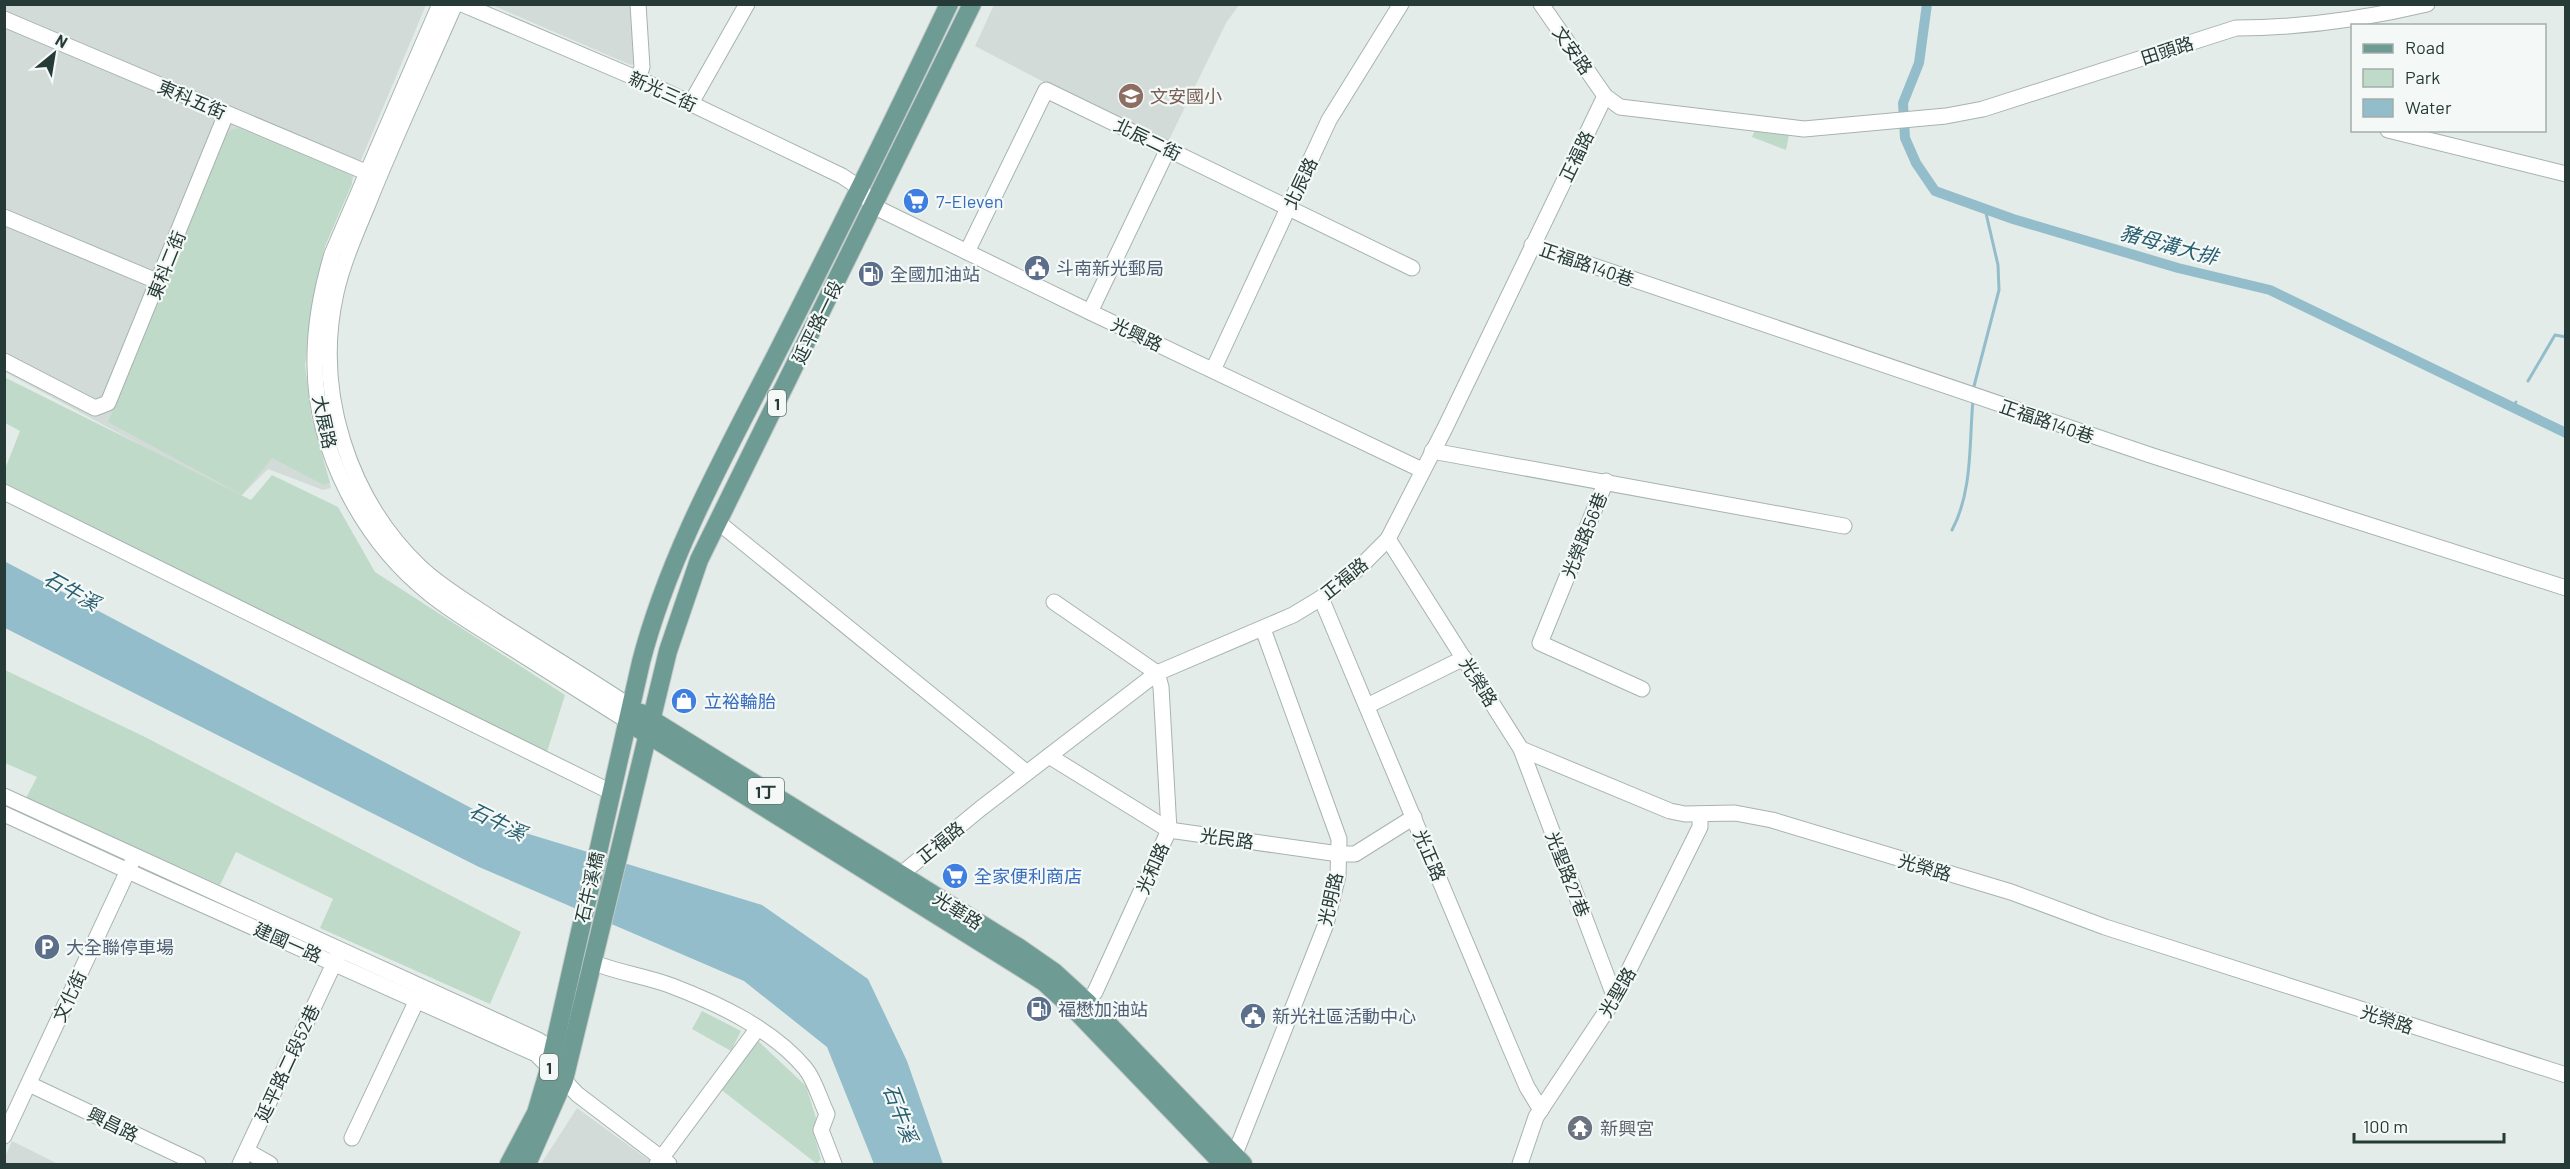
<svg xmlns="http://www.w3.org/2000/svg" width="2570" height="1169" font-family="Barlow,'Noto Sans TC',sans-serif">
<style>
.built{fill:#d2dbd8}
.green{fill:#c0dac9}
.water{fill:#93bdca}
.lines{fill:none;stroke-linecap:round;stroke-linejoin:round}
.stream{stroke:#93bdca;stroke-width:3}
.canal{stroke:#93bdca;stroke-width:10}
.minor-casing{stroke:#a7b3b0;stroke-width:17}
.major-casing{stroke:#c2c8c7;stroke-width:20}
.minor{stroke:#fff;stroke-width:15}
.major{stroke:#6e9c94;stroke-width:18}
.labels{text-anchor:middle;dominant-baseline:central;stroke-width:4.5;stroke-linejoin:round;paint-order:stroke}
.shield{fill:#f4f9f7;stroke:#647471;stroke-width:1.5}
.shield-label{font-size:16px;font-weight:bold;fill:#263b37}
.street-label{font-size:18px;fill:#263b37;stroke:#f4f9f7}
.education-label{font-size:18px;fill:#785e54;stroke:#f4f9f7;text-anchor:start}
.shop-label{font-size:18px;fill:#366cbe;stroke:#f4f9f7;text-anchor:start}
.service-label{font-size:18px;fill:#4e5e75;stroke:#f4f9f7;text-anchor:start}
.worship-label{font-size:18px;fill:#5b616d;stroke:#f4f9f7;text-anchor:start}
.water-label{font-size:20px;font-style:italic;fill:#275e70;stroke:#f4f9f7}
</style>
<rect width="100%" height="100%" fill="#e4ece9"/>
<!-- built -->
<g class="built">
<polygon points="4,5 426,5 325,246 312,302 305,365 311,416 331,488 323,490 268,469 239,498 5,372"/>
<polygon points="492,5 632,5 636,60 632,65 626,63"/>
<polygon points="994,5 1239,5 1226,23 1166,146 975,46"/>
<polygon points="577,1108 650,1161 647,1164 541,1164"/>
<polygon points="12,1141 58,1164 5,1164 5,1157"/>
</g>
<!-- green -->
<g class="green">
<polygon points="239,128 346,173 351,176 352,184 325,246 312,302 305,365 311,416 330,483 324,485 272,458 242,495 108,422 227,134 231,130"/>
<polygon points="1755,130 1789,135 1786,150 1752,137"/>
<polygon points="4,377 251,500 272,475 338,507 375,572 565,695 546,755 5,484 5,469 20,431 5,423"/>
<polygon points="5,670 145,737 521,932 490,1004 320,928 333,899 236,852 220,885 26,798 37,777 5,763"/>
<polygon points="702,1011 741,1031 731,1051 692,1029"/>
<polygon points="757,1040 806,1086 816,1118 814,1135 821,1159 817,1164 719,1088"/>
</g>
<!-- water -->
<polygon class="water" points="4,561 509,828 762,905 868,979 907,1061 943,1164 874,1164 827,1047 744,981 479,867 5,628"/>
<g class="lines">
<!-- stream -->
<g class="stream">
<polyline points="2528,381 2555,335 2566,337"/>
<polyline points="1973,390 1999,290 1998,265 1985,209"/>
<polyline points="2513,407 2516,402"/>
<path d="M1952 530C1973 491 1969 442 1973 400"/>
</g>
<!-- canal -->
<polyline class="canal" points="1927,4 1919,63 1903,103 1905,138 1916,163 1935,191 2013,219 2178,268 2270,290 2566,433"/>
<!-- minor casing -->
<g class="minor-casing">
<g id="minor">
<path d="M440 4 332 254C321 291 314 327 315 366 316 452 363 541 430 594 455 614 483 630 510 647 549 672 589 697 629 722"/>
<path d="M455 4C426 71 395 136 368 204 356 233 343 262 336 293 314 391 348 498 420 567 442 588 469 603 494 620 539 649 586 677 631 707"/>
<polyline points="462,4 650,84 842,176 860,188 873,206 1090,312 1422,470"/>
<polyline points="638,4 642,67 638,79"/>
<path d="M1541 4 1605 96 1620 107 1804 129 1946 116 1983 109 2236 28C2301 28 2364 19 2427 4"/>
<polyline points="4,19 375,176"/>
<polyline points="691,103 747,4"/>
<polyline points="2388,130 2566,174"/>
<polyline points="4,217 159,282"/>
<polyline points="1532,245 2150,455 2566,588"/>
<polyline points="967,252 1046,90 1412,268"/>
<polyline points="1090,312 1168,149"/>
<polyline points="4,361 95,408 108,403 226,114"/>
<polyline points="1213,370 1329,120 1401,4"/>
<polyline points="1432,451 1844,526"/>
<polyline points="1606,481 1540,643 1642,689"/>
<polyline points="4,492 611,792"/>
<polyline points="718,522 1026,772"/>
<polyline points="1388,539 1521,749 1670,811 1685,814 1735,813 1772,820 2011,892 2105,927 2566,1075"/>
<polyline points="1321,598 1511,1050 1527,1087 1541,1110"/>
<polyline points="1054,602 1157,673 1161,687 1169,830 1095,992 1080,1010"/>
<polyline points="1367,706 1464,658"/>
<polyline points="1521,749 1615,998"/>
<polyline points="1049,756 1169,830 1339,854 1355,854 1414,817"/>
<polyline points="4,796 538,1040 552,1049 564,1080 577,1094 669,1164"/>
<polyline points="4,814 152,882 536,1054 556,1074"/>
<polyline points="894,880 980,809 1157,673 1293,615 1321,598 1359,568 1388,539 1445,428 1605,96"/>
<path d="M592 962C618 973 646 976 672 986 719 1004 772 1029 805 1068 815 1080 820 1100 827 1114L821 1130 834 1164"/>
<polyline points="29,1084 198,1164"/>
<polyline points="4,1136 131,864"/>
<polyline points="352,1138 417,1000"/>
<polyline points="247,1151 270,1164"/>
<polyline points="240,1164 338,955"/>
<polyline points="657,1164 758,1028"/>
<polyline points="1231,1164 1326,924 1338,876 1339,839 1263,629"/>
<polyline points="1520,1164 1536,1117 1615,998 1700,827 1700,814"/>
</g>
</g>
<!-- major casing -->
<g class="major-casing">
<g id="major">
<polyline points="641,713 1018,947 1054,972 1088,1003 1243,1164"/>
<polyline points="639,729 1044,982 1078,1013 1223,1164"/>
<path d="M509 1164 536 1113 549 1069 641 662C669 554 726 453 776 355 835 239 893 122 949 4"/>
<polyline points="527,1164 564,1080 668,651 699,560 972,4"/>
</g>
</g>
<!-- minor -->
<use href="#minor" class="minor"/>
<!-- major -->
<use href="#major" class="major"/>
</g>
<!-- icons -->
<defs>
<g id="school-disc" transform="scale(1.35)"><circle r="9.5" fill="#8d6e63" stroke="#f4f9f7"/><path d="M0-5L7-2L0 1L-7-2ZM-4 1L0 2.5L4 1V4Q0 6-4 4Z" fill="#fff"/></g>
<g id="supermarket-disc" transform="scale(1.35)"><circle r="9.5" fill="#3f7fe0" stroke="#f4f9f7"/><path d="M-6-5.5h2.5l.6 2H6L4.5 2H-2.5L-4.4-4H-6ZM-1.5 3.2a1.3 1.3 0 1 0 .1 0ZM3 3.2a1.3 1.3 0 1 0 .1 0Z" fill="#fff"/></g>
<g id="civic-disc" transform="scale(1.35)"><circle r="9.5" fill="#5c6f8a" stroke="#f4f9f7"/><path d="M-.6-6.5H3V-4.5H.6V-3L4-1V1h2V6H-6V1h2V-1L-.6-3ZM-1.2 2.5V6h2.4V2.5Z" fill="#fff"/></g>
<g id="fuel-disc" transform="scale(1.35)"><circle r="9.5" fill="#5c6f8a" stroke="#f4f9f7"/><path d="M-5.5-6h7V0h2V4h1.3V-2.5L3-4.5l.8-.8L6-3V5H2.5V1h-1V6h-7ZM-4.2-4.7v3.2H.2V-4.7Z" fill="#fff"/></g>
<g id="shop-disc" transform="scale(1.35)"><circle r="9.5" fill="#3f7fe0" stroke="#f4f9f7"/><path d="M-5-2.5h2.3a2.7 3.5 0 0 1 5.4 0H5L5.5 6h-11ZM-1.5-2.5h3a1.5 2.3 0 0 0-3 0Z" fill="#fff"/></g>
<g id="parking-disc" transform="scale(1.35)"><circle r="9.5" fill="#5c6f8a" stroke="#f4f9f7"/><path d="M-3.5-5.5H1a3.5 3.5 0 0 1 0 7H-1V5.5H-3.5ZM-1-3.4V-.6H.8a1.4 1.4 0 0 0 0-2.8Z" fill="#fff"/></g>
<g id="temple-disc" transform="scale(1.35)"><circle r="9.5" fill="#6b7280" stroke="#f4f9f7"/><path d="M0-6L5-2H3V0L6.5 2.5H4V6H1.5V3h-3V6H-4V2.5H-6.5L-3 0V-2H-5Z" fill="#fff"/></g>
</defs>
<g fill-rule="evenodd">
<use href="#school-disc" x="1131" y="96"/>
<use href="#supermarket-disc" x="916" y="201"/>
<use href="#civic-disc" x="1037" y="268"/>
<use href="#fuel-disc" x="871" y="274"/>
<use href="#shop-disc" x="684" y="701"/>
<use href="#supermarket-disc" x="955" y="876"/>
<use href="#parking-disc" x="47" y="947"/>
<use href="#fuel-disc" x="1039" y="1009"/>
<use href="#civic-disc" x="1253" y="1016"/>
<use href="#temple-disc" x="1580" y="1128"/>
</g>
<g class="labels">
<!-- shield labels -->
<g class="shield">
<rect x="768" y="390" width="18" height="26" rx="4.5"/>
<rect x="748" y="778" width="36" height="26" rx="4.5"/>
<rect x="540" y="1054" width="18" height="26" rx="4.5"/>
</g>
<g class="shield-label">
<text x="777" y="403">1</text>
<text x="766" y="791">1丁</text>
<text x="549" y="1067">1</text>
</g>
<!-- street labels -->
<g class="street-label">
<text transform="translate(1573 50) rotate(55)">文安路</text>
<text transform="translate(2167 50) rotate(-18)">田頭路</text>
<text transform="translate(663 91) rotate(24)">新光三街</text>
<text transform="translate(192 99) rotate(23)">東科五街</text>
<text transform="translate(1148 139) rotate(26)">北辰二街</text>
<text transform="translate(1576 156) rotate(-64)">正福路</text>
<text transform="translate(1300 183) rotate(-65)">北辰路</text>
<text transform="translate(1587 264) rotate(19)">正福路140巷</text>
<text transform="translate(166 265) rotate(-68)">東科二街</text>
<text transform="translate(817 322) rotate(-64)">延平路一段</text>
<text transform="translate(1137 334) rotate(25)">光興路</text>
<text transform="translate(2047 421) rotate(19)">正福路140巷</text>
<text transform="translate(325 422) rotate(78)">大展路</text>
<text transform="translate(1584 535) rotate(-68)">光榮路56巷</text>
<text transform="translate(1344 578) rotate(-39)">正福路</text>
<text transform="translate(1479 682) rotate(58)">光榮路</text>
<text transform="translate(1227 838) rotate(8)">光民路</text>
<text transform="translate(940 842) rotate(-39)">正福路</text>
<text transform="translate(1430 855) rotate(67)">光正路</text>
<text transform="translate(1925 867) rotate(16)">光榮路</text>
<text transform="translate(1152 868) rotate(-66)">光和路</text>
<text transform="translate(1568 874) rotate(69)">光聖路27巷</text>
<text transform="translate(589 887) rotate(-77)">石牛溪橋</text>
<text transform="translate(1330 899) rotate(-77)">光明路</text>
<text transform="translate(958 910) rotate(32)">光華路</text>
<text transform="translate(288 942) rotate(24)">建國一路</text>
<text transform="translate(1617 992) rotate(-60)">光聖路</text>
<text transform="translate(69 996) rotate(-65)">文化街</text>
<text transform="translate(2387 1019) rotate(18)">光榮路</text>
<text transform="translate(287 1063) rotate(-65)">延平路二段52巷</text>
<text transform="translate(113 1124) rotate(26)">興昌路</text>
</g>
<!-- education labels -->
<g class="education-label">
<text x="1150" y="96">文安國小</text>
</g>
<!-- shop labels -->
<g class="shop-label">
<text x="936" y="201">7-Eleven</text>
<text x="704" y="701">立裕輪胎</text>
<text x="974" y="876">全家便利商店</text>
</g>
<!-- service labels -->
<g class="service-label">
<text x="1056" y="268">斗南新光郵局</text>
<text x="890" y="274">全國加油站</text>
<text x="66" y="947">大全聯停車場</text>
<text x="1058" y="1009">福懋加油站</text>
<text x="1272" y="1016">新光社區活動中心</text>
</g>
<!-- worship labels -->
<g class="worship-label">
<text x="1600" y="1128">新興宮</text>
</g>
<!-- water labels -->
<g class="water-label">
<text transform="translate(2169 244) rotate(15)">豬母溝大排</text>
<text transform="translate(72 590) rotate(29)">石牛溪</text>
<text transform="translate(498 821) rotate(26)">石牛溪</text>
<text transform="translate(901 1113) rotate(69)">石牛溪</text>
</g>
</g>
<!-- border -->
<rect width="2570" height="1169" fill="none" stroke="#263b37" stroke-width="12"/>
<!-- legend -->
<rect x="2351" y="24" width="195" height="108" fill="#f4f9f7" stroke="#a2adaa" stroke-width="1.5"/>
<rect x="2363" y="44" width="30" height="9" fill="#6e9c94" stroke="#a2adaa" stroke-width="1.5"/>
<text x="2405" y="54" font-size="18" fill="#263b37">Road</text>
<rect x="2363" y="69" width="30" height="18" fill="#c0dac9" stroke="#a2adaa" stroke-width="1.5"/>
<text x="2405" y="84" font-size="18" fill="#263b37">Park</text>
<rect x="2363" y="99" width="30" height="18" fill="#93bdca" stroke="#a2adaa" stroke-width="1.5"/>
<text x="2405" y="114" font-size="18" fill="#263b37">Water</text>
<!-- north arrow -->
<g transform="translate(54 54) rotate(30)" stroke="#f4f9f7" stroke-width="4.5" paint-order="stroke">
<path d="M0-4.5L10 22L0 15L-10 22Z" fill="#263b37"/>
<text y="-9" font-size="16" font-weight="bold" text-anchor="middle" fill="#263b37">N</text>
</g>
<!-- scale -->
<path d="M2354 1133v9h150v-9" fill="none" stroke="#263b37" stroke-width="3"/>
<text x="2363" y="1133" font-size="18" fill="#263b37" stroke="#f4f9f7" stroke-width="4.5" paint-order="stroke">100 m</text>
</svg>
